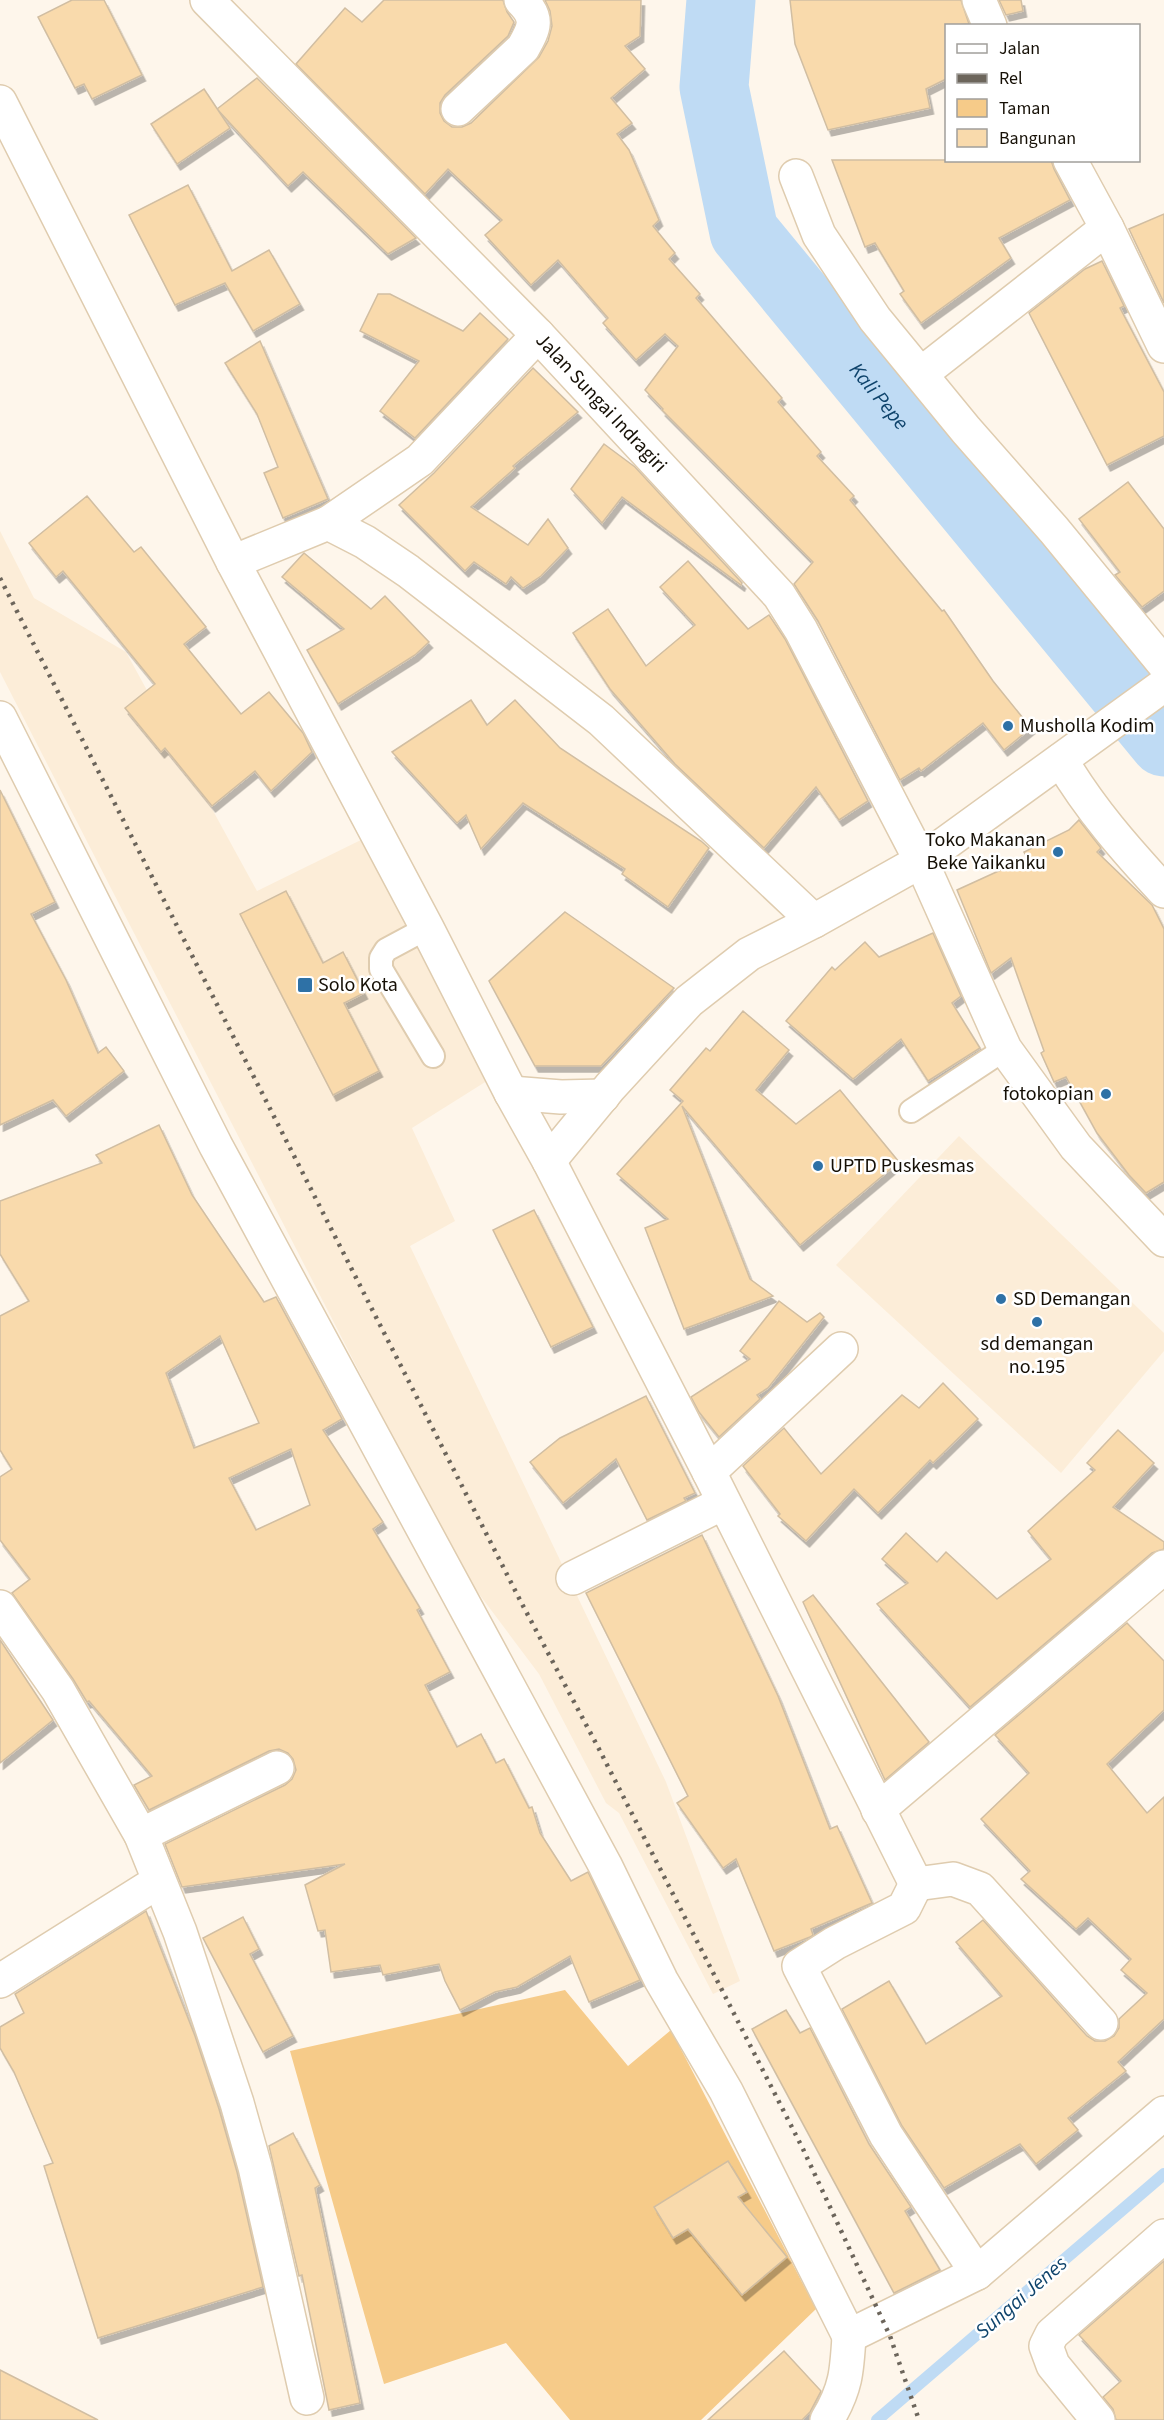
<svg xmlns="http://www.w3.org/2000/svg" width="1164" height="2420" font-family="'Source Sans 3',sans-serif">
<style>
.built{fill:#fcedd8}
.green{fill:#f6cb89}
.lines{fill:none;stroke-linecap:round;stroke-linejoin:round}
.stream{stroke:#bfdbf4;stroke-width:12}
.river{stroke:#bfdbf4;stroke-width:69}
.building{fill:#f9daac;stroke:#d1bea2;stroke-width:1.5;fill-rule:evenodd;filter:url(#shadow)}
.service-casing{stroke:#dfccaf;stroke-width:26}
.minor-casing{stroke:#dfccaf;stroke-width:36}
.tertiary-casing{stroke:#dfccaf;stroke-width:36}
.secondary-casing{stroke:#dfccaf;stroke-width:36}
.service{stroke:#fff;stroke-width:22}
.minor{stroke:#fff;stroke-width:33}
.tertiary{stroke:#fff;stroke-width:33}
.secondary{stroke:#fff;stroke-width:33}
.rail{stroke:#6c655b;stroke-width:4.5;stroke-dasharray:3 6;stroke-linecap:butt}
.poi-dot{fill:#2e71a6;stroke:#fff;stroke-width:2}
.labels{text-anchor:middle;dominant-baseline:central;stroke-width:5;stroke-linejoin:round;paint-order:stroke}
.street-label{font-size:20px;fill:#150f05;stroke:#fff}
.poi-label{font-size:20px;fill:#150f05;stroke:#fff;text-anchor:start}
.water-label{font-size:21px;font-style:italic;fill:#0f446c;stroke:#fff}
</style>
<defs>
<filter id="shadow"><feDropShadow dx="3.5" dy="6" stdDeviation="0" flood-color="#0004"/></filter>
</defs>
<rect width="100%" height="100%" fill="#fef6eb"/>
<!-- built -->
<g class="built">
<polygon points="0,531 34,598 126,652 257,891 367,837 490,1079 412,1128 455,1221 410,1246 666,1782 740,1981 713,1994 619,1813 606,1803 539,1674 461,1570 0,672"/>
<polygon points="959,1136 1164,1333 1164,1351 1061,1473 836,1265"/>
</g>
<!-- green -->
<polygon class="green" points="565,1990 628,2066 671,2030 816,2309 701,2420 570,2420 506,2343 384,2384 290,2051"/>
<g class="lines">
<!-- stream -->
<polyline class="stream" points="877,2420 1164,2174"/>
<!-- river -->
<path class="river" id="s1" d="M721 0 714 87 744 232 1164 742"/>
</g>
<!-- building -->
<g class="building">
<polygon points="72,0 104,0 142,75 92,99 84,84 75,88 38,17"/>
<polygon points="384,0 503,0 507,12 514,22 508,36 445,95 440,103 440,113 444,121 452,127 462,127 471,123 539,57 548,41 552,26 550,11 545,0 641,0 640,36 625,46 645,69 611,98 632,123 617,134 629,150 659,220 653,226 675,253 669,259 700,294 696,298 782,398 778,402 821,452 817,456 854,496 850,500 942,611 944,610 993,681 1031,728 1004,750 983,723 921,771 919,768 900,780 818,621 794,584 813,562 662,410 663,409 645,390 678,346 665,334 636,360 603,323 608,318 558,260 531,285 485,235 502,220 448,169 425,194 296,64 345,8 362,22"/>
<polygon points="790,0 961,0 969,24 946,26 946,79 926,89 930,108 828,130 795,44"/>
<polygon points="999,0 1021,0 1023,11 1006,15"/>
<polygon points="257,78 416,238 388,254 303,172 288,186 217,109"/>
<polygon points="204,89 230,128 177,164 151,124"/>
<polygon points="832,160 1051,160 1054,169 1070,200 999,238 1011,258 921,323 900,294 904,291 875,243 865,247"/>
<polygon points="188,185 232,271 269,250 300,304 253,331 225,283 175,305 129,215"/>
<polygon points="1164,214 1164,303 1129,229"/>
<polygon points="1102,261 1124,306 1120,308 1164,392 1164,436 1107,465 1029,313 1085,269"/>
<polygon points="378,294 390,294 463,331 480,313 508,339 415,438 380,411 419,361 360,331"/>
<polygon points="260,341 328,499 283,518 264,473 278,467 257,414 225,363"/>
<polygon points="533,368 578,412 513,466 515,468 471,507 528,545 548,519 568,548 541,576 523,588 511,577 506,584 474,562 465,571 399,505 434,473"/>
<polygon points="604,444 635,467 742,583 741,585 622,497 602,523 571,489"/>
<polygon points="1128,482 1164,529 1164,591 1142,607 1115,575 1120,572 1079,519"/>
<polygon points="87,496 134,552 141,547 206,627 184,644 241,714 269,692 303,733 312,752 271,791 255,771 212,806 165,748 161,752 125,708 155,684 63,571 56,577 29,543"/>
<polygon points="304,553 371,609 385,596 429,642 415,655 338,704 307,650 344,629 282,577"/>
<polygon points="688,561 748,629 769,615 785,639 868,801 839,820 816,787 764,848 675,764 610,689 573,633 608,609 646,666 695,625 660,587"/>
<polygon points="471,700 487,725 515,700 560,748 701,841 709,848 668,907 622,874 625,869 523,803 481,849 466,815 457,823 392,752"/>
<polygon points="0,790 55,902 31,914 66,980 98,1053 106,1047 124,1071 66,1116 53,1100 0,1125"/>
<polygon points="1079,820 1101,848 1097,852 1152,905 1164,929 1164,1182 1146,1193 1129,1175 1097,1133 1066,1077 1054,1082 1041,1053 1044,1051 1011,958 991,973 957,890 1027,858 1024,852 1069,830"/>
<polygon points="286,891 323,963 343,952 364,993 344,1003 379,1071 333,1095 240,914"/>
<polygon points="565,912 674,988 601,1066 535,1066 489,981"/>
<polygon points="933,933 961,996 952,1003 980,1048 928,1081 901,1039 853,1079 786,1021 832,967 835,970 865,942 879,957"/>
<polygon points="743,1011 789,1050 756,1090 796,1124 840,1090 899,1162 800,1245 682,1106 750,1279 773,1296 684,1329 645,1228 668,1219 617,1174 683,1101 670,1090 706,1048 710,1051"/>
<path d="M159 1125 192 1195 264 1302 276 1297 342 1419 323 1430 383 1522 373 1529 420 1608 417 1610 450 1672 425 1685 457 1747 481 1734 496 1763 504 1759 529 1808 532 1807 540 1833 571 1881 588 1872 640 1980 589 2002 570 1956 517 1987 495 1992 460 2010 445 1981 439 1964 383 1975 380 1965 331 1972 325 1930 318 1931 305 1885 345 1864 182 1887 165 1844 285 1785 292 1779 296 1770 293 1759 288 1753 279 1749 269 1751 149 1810 134 1785 152 1776 89 1701 87 1702 73 1679 12 1593 30 1579 0 1540V1477L12 1469 0 1450V1316L29 1301 0 1254V1201L102 1163 96 1155ZM220 1336 259 1423 194 1448 166 1373ZM291 1449 310 1505 256 1530 229 1478Z"/>
<polygon points="534,1210 593,1327 551,1347 493,1230"/>
<polygon points="779,1301 807,1322 820,1313 824,1317 768,1388 757,1395 760,1399 719,1437 699,1412 691,1397 750,1359 740,1351"/>
<polygon points="943,1383 978,1419 933,1463 930,1460 878,1513 854,1489 806,1541 778,1516 780,1514 743,1466 784,1428 821,1474 902,1395 919,1408"/>
<polygon points="646,1396 695,1493 684,1498 686,1501 647,1520 616,1459 563,1503 530,1462 560,1438"/>
<polygon points="1118,1430 1154,1463 1113,1507 1164,1542 1164,1549 1152,1553 970,1707 877,1604 908,1583 882,1559 906,1533 937,1562 946,1552 997,1599 1051,1559 1028,1531 1095,1470 1087,1463"/>
<polygon points="702,1535 778,1696 830,1829 837,1826 872,1903 811,1929 813,1935 810,1937 774,1951 736,1859 723,1868 677,1803 688,1796 586,1593"/>
<polygon points="813,1595 929,1742 885,1780 803,1602"/>
<polygon points="1127,1623 1164,1661 1164,1710 1107,1764 1147,1813 1164,1797 1164,2019 1118,2062 1126,2071 1068,2118 1078,2130 1036,2164 1020,2144 944,2188 902,2126 842,2009 889,1981 926,2044 1002,1996 956,1942 983,1920 1087,2036 1095,2041 1105,2041 1114,2036 1119,2028 1119,2019 1147,1993 1121,1970 1131,1959 1088,1918 1076,1929 1021,1879 1030,1871 981,1819 1029,1773 995,1735"/>
<polygon points="0,1640 53,1720 0,1763"/>
<polygon points="146,1911 195,2036 219,2109 237,2172 263,2287 98,2338 44,2166 53,2163 14,2072 0,2048 0,2027 24,2013 15,1994"/>
<polygon points="243,1917 259,1949 250,1954 293,2036 263,2052 203,1938"/>
<polygon points="786,2010 800,2033 810,2028 869,2144 911,2207 905,2211 940,2270 894,2293 752,2029"/>
<polygon points="293,2133 320,2185 315,2188 360,2403 329,2410 302,2275 299,2276 269,2146"/>
<polygon points="728,2161 747,2192 738,2197 787,2257 742,2295 688,2229 673,2238 654,2207"/>
<polygon points="1164,2261 1164,2420 1116,2420 1113,2409 1103,2397 1121,2381 1079,2335"/>
<polygon points="784,2351 821,2391 810,2412 802,2420 708,2420"/>
<polygon points="0,2370 98,2420 0,2420"/>
</g>
<g class="lines">
<!-- service casing -->
<g class="service-casing">
<g id="service">
<polyline points="427,928 386,950 381,958 381,969 433,1056"/>
<polyline points="911,1111 1005,1049"/>
</g>
</g>
<!-- minor casing -->
<g class="minor-casing">
<g id="minor">
<polyline points="979,0 990,26"/>
<path d="M458 109 523 48C535 27 539 18 521 0"/>
<polyline points="1070,160 1107,228 1164,346"/>
<polyline points="796,176 819,235 875,319 966,430 1054,530 1164,664"/>
<polyline points="921,374 1107,228"/>
<polyline points="328,523 420,460 538,335"/>
<polyline points="233,562 328,523 365,542 408,571 601,720 814,921"/>
<polyline points="0,718 216,1146 605,1865 661,1980 726,2091 849,2336 977,2273 1164,2113"/>
<path d="M1061 760C1090 809 1125 849 1164 891"/>
<polyline points="921,861 1005,1049 1076,1147 1164,1240"/>
<polyline points="549,1161 709,1472 916,1884"/>
<polyline points="709,1472 841,1349"/>
<polyline points="573,1578 723,1503"/>
<polyline points="0,1607 58,1690 141,1835 180,1932 237,2103 255,2167 307,2398"/>
<polyline points="878,1810 1164,1567"/>
<polyline points="141,1835 277,1768"/>
<polyline points="916,1884 904,1908 835,1943 799,1966 886,2135 977,2273"/>
<polyline points="916,1884 953,1879 980,1889 1101,2023"/>
<polyline points="0,1981 159,1881"/>
<path d="M827 2420C846 2389 847 2371 849 2336"/>
<polyline points="1098,2420 1053,2365 1046,2346 1052,2334 1164,2236"/>
</g>
</g>
<!-- tertiary casing -->
<g class="tertiary-casing">
<g id="tertiary">
<polyline points="0,102 233,562 427,928 511,1093 549,1161 610,1087 689,1001 749,954 814,921 921,861 801,630 779,595 538,335 207,0"/>
<polyline points="511,1093 561,1097 603,1096"/>
</g>
</g>
<!-- secondary casing -->
<g class="secondary-casing">
<polyline id="secondary" points="921,861 1164,685"/>
</g>
<!-- service -->
<use href="#service" class="service"/>
<!-- minor -->
<use href="#minor" class="minor"/>
<!-- tertiary -->
<use href="#tertiary" class="tertiary"/>
<!-- secondary -->
<use href="#secondary" class="secondary"/>
<!-- rail -->
<polyline class="rail" points="0,578 521,1602 599,1749 803,2149 890,2336 919,2420"/>
</g>
<!-- markers -->
<g class="poi-dot">
<circle cx="1008" cy="726" r="6"/>
<circle cx="1058" cy="852" r="6"/>
<rect x="297" y="977" width="16" height="16" rx="3"/>
<circle cx="1106" cy="1094" r="6"/>
<circle cx="818" cy="1166" r="6"/>
<circle cx="1001" cy="1299" r="6"/>
<circle cx="1037" cy="1322" r="6"/>
</g>
<g class="labels">
<!-- street labels -->
<g class="street-label">
<text transform="translate(601 403) rotate(47)">Jalan Sungai Indragiri</text>
</g>
<!-- poi labels -->
<g class="poi-label">
<text x="1020" y="726">Musholla Kodim</text>
<text x="1046" y="840" text-anchor="end">Toko Makanan<tspan x="1046" dy="23">Beke Yaikanku</tspan></text>
<text x="318" y="985">Solo Kota</text>
<text x="1094" y="1094" text-anchor="end">fotokopian</text>
<text x="830" y="1166">UPTD Puskesmas</text>
<text x="1013" y="1299">SD Demangan</text>
<text x="1037" y="1344" text-anchor="middle">sd demangan<tspan x="1037" dy="23">no.195</tspan></text>
</g>
<!-- water labels -->
<g class="water-label">
<text stroke="none"><textPath href="#s1" startOffset="448">Kali Pepe</textPath></text>
<text transform="translate(1021 2297) rotate(-41)">Sungai Jenes</text>
</g>
</g>
<!-- legend -->
<rect x="945" y="24" width="195" height="138" fill="#ffffff" stroke="#a19f9b" stroke-width="1.5"/>
<rect x="957" y="44" width="30" height="9" fill="#ffffff" stroke="#a19f9b" stroke-width="1.5"/>
<text x="999" y="54" font-size="18" fill="#150f05">Jalan</text>
<rect x="957" y="74" width="30" height="9" fill="#6c655b" stroke="#a19f9b" stroke-width="1.5"/>
<text x="999" y="84" font-size="18" fill="#150f05">Rel</text>
<rect x="957" y="99" width="30" height="18" fill="#f6cb89" stroke="#a19f9b" stroke-width="1.5"/>
<text x="999" y="114" font-size="18" fill="#150f05">Taman</text>
<rect x="957" y="129" width="30" height="18" fill="#f9daac" stroke="#a19f9b" stroke-width="1.5"/>
<text x="999" y="144" font-size="18" fill="#150f05">Bangunan</text>
</svg>
